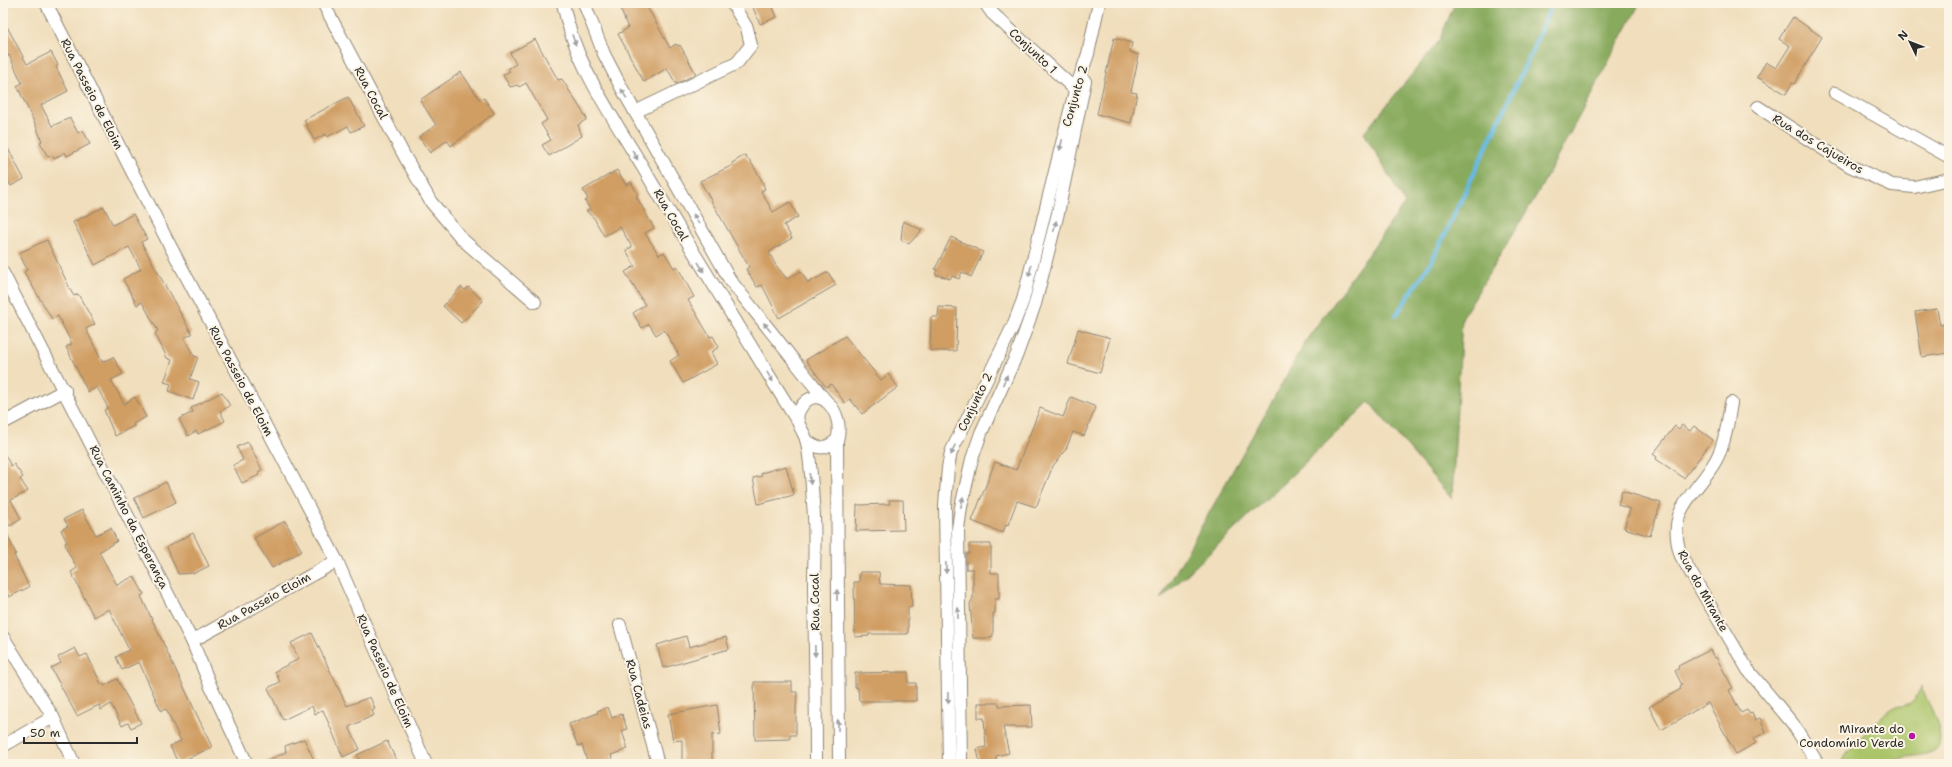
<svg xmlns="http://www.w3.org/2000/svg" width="1952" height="767" font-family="'Shantell Sans',sans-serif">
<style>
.green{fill:#abc469;stroke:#6b784a}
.forest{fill:#88aa5d;stroke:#5a6a44}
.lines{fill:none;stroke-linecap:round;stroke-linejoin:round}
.stream{stroke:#65bae1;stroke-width:4.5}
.building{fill:#d09e64}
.minor-casing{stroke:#8e8474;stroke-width:14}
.minor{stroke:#fff;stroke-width:12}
.oneway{fill:#a0a0a0}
.poi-dot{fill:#b5179e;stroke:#fcf5e5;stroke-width:1.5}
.labels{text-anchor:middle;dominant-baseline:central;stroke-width:4;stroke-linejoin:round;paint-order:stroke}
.street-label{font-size:12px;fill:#2b2b2b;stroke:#fcf5e5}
.poi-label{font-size:12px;fill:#2b2b2b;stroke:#fcf5e5;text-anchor:end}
</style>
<rect width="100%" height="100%" fill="#fcf5e5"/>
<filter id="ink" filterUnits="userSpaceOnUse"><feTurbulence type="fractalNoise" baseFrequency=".025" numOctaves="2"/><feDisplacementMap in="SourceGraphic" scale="8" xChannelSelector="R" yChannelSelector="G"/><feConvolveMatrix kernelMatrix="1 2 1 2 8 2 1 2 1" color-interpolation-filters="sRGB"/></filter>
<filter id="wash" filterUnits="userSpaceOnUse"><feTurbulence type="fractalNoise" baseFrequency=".012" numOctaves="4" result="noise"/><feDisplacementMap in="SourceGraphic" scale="16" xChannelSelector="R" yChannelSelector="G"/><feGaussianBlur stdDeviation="0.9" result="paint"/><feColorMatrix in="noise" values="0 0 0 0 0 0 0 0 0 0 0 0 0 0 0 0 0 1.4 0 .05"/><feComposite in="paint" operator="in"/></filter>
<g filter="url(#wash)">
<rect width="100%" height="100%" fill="#f0debc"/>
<!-- green -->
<path class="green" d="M1921 687C1927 700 1944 730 1939 745 1935 757 1909 755 1899 759 1896 760 1894 763 1892 764 1884 766 1849 764 1839 764 1854 745 1871 724 1890 710 1896 705 1902 707 1908 704 1915 701 1918 693 1921 687Z"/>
<!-- forest -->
<polygon class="forest" points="1455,3 1640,3 1539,191 1462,318 1452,499 1369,402 1160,600 1307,339 1405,203 1364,133 1439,41"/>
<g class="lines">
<!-- stream -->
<polyline class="stream" points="1396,315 1432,261 1533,49 1552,3"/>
</g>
<g id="blocks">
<!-- building -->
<g class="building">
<polygon points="618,3 645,3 670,48 676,44 678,46 680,45 696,74 676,84 667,68 644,82 618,34 628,28"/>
<polygon points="765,3 771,3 777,17 760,24 753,8"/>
<polygon points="1793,17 1822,37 1794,84 1792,83 1786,94 1757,77 1766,62 1776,68 1790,46 1779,39"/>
<polygon points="3,19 27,64 51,52 58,65 56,67 68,91 41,105 52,126 70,118 78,133 83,130 90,144 67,156 65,152 54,159 52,155 48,157 40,142 42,141 36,126 17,86 22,83 9,55 3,58"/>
<polygon points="1114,38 1132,43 1130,52 1139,55 1131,92 1137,93 1131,123 1097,114"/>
<polygon points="535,39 558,80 562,79 587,119 578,125 582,136 549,156 542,145 551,140 541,124 547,120 526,83 519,87 518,85 510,87 503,75 510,71 508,69 516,64 510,53"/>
<polygon points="461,72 480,100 484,98 494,113 451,146 447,140 430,153 419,137 436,125 420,100"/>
<polygon points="348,97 364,126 351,132 348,126 327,137 326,134 314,140 304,120"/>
<polygon points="3,139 24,179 11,186 7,179 3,181"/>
<polygon points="745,155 748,160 749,159 761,179 765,189 761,191 773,212 790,202 798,217 784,225 792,238 769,252 775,264 787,279 801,271 808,283 828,272 836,285 779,318 762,285 757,287 746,269 749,267 700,181 733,165 732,163"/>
<polygon points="617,170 626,185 631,182 638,195 636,196 654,228 645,233 659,255 664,252 674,268 677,266 694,297 688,300 710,337 713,336 719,347 711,352 717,364 683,383 670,361 679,355 664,330 656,335 649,324 642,328 633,313 645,305 625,272 635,266 626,250 632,247 620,227 604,236 594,218 586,211 590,209 585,201 588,199 583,190"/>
<polygon points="104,207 113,225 133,214 147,239 141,242 192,334 184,338 194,356 198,357 190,379 199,382 193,400 169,391 171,384 164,382 172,360 167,358 155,333 158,331 142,302 137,305 123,279 141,269 129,247 95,265 73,222"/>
<polygon points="903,221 922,230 909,244 901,240"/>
<polygon points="951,237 983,252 971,277 962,272 959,279 952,276 950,279 935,274 937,270 935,269"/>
<polygon points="47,240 72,293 74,296 78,294 95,324 86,329 102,362 113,357 123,374 111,380 124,404 135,397 146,417 133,424 134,426 115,436 104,410 108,408 97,387 88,392 66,347 72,344 58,316 52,319 24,272 27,270 19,253"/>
<polygon points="461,287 465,290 469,287 483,301 461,323 443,306"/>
<polygon points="939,307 957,308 956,351 930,351 931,317 938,317"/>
<polygon points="1937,309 1940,325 1946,324 1949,353 1922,357 1915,312"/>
<polygon points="1078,329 1110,338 1100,373 1068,364"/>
<polygon points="845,336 881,380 888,374 898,387 862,414 850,399 845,403 831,384 826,387 806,360"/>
<polygon points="222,392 230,406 220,411 225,421 198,434 196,431 188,436 179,419 193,412 191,408"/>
<polygon points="1071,397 1096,407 1084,436 1073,432 1066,449 1053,466 1036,507 1017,501 1008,525 1006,524 1003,533 972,521 995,462 1016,470 1040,408 1063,417"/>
<polygon points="1682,425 1690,431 1694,426 1713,440 1684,478 1656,459 1657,457 1653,454 1675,426 1679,429"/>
<polygon points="248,442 262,470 258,472 259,475 242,483 233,465 243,460 237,447"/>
<polygon points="3,451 11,466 14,464 23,477 20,479 28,491 11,500 21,519 10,526 3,513"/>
<polygon points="786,466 794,495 758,504 753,478 762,476 761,473"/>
<polygon points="166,482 176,502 144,518 134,498"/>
<polygon points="1622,491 1661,503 1650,536 1624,528 1630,509 1618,505"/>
<polygon points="889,500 903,500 904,530 856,531 857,505 890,504"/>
<polygon points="82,510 96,535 111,528 117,541 99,552 117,585 134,576 144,594 141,596 212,747 178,763 170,746 181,741 166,709 161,711 139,662 122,670 116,657 129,650 109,609 94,617 71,572 77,568 67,550 65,543 67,542 61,530 68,526 64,519"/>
<polygon points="285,521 302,551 272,568 254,538"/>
<polygon points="3,526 16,554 14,555 29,587 9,597 3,584"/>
<polygon points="193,533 209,566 195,573 178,574 167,547"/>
<polygon points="969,544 991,544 991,573 999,573 999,599 995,599 995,613 993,613 993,636 987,638 973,638 970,604 973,598 973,569 966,569 966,554 969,554"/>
<polygon points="860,572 879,572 880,584 911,585 912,607 908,607 908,634 869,634 869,636 855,637 854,582 859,582"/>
<polygon points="312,633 347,706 370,697 375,709 372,711 374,715 349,727 360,749 343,757 323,710 315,714 312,706 283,720 268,688 280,682 275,671 299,659 291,643"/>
<polygon points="686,636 689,647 726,637 729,649 663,668 657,645"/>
<polygon points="75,648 80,657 87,654 101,684 103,683 104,686 117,679 141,723 131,728 128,723 122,726 111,704 101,710 99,705 77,716 51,668 61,663 58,657"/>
<polygon points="1710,650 1714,658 1716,657 1733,688 1729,690 1741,713 1747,710 1750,714 1752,713 1755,720 1760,718 1766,732 1753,739 1756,743 1736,754 1708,703 1661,730 1649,707 1681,689 1680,686 1682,685 1675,671 1679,668 1678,666"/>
<polygon points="908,672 908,683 916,683 916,701 859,701 858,688 855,687 855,673"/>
<polygon points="754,682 792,682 792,692 797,692 796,708 796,735 790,735 790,739 755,740"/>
<polygon points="978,703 999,703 999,706 1031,705 1032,727 1003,727 1009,753 996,756 996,764 980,764 977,749 986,747 984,718 978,718"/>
<polygon points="717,705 721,734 712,735 712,764 682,764 682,740 673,741 668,714"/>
<polygon points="608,707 612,718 622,714 627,729 622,731 628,749 611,755 614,764 588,764 582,745 578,746 569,724 598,713 597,711"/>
<polygon points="304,739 314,760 306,764 261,764 286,752 285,746"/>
<polygon points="387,741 398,764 361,764 357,755"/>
</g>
</g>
</g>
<g filter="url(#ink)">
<use href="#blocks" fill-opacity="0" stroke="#8e8474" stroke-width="1"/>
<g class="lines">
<!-- minor casing -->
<g class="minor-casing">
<g id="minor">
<polyline points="46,3 167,240 337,561 426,764"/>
<polyline points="323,3 405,157 431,202 463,240 535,302"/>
<path d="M563 3C574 63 611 114 642 166 692 251 744 335 796 419"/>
<polyline points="584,3 604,54 621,87 730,280 826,401"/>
<polyline points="985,3 992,13 1080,94"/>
<polyline points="1835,93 1949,157"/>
<polyline points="1758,107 1850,166 1892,185 1914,187 1949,179"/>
<polyline points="635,112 737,63 751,45 747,28 732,3"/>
<polyline points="3,273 192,641 211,687 247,764"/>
<path d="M1731 403C1728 422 1725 443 1716 460 1695 497 1665 508 1681 556L1748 670 1793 724 1818 764"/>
<polyline points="3,423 65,390"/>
<path d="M806 440C819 450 824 450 837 440 846 413 817 379 800 409 793 420 802 428 806 439 810 453 812 486 813 503 816 531 814 560 814 588 815 646 816 705 816 764"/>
<polyline points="837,440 839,764"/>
<polyline points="620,625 658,764"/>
<polyline points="3,637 53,717 74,764"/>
<polyline points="192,641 337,561"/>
<polyline points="3,746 53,717"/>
<polyline points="949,764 945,505 948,468 951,452 1013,326 1023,300 1075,91 1088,54 1099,3"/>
<polyline points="961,764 958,529 961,507 972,459 981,433 1017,354 1035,304 1058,213 1085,81"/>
</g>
</g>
<!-- minor -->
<use href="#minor" class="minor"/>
</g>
<!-- one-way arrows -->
<defs><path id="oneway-solid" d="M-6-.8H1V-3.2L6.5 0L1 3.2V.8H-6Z"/></defs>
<g class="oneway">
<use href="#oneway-solid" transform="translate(574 40) rotate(70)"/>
<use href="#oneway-solid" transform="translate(624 94) rotate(-120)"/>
<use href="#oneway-solid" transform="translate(1061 145) rotate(104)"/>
<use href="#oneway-solid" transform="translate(635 155) rotate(60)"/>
<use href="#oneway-solid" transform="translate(696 219) rotate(-120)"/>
<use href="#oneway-solid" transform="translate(1055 226) rotate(-77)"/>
<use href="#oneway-solid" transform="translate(701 267) rotate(60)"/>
<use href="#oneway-solid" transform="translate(1030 271) rotate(104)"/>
<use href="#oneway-solid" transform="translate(767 327) rotate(-129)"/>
<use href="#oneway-solid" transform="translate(770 377) rotate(58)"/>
<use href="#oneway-solid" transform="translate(1005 380) rotate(-65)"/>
<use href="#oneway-solid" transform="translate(953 450) rotate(112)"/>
<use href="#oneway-solid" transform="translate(810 479) rotate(84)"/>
<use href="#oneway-solid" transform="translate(962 502) rotate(-77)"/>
<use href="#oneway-solid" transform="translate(946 568) rotate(89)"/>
<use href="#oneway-solid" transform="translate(837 595) rotate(-90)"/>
<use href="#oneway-solid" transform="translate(958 613) rotate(-90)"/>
<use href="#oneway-solid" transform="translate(815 651) rotate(89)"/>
<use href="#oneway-solid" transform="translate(948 698) rotate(89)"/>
<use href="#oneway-solid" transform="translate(838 725) rotate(-91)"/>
</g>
</g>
<!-- markers -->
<circle class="poi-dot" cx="1912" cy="736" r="4"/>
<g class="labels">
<!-- street labels -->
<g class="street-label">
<text transform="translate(1033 51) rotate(43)">Conjunto 1</text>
<text transform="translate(371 93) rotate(62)">Rua Cocal</text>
<text transform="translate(92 94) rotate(63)">Rua Passeio de Eloim</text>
<text transform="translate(1075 96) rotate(-74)">Conjunto 2</text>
<text transform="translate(1818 144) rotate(31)">Rua dos Cajueiros</text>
<text transform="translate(671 215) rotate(60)">Rua Cocal</text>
<text transform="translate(241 381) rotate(62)">Rua Passeio de Eloim</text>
<text transform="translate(975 402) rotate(-64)">Conjunto 2</text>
<text transform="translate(129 517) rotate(63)">Rua Caminho da Esperança</text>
<text transform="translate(1703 591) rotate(61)">Rua do Mirante</text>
<text transform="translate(264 601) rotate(-29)">Rua Passeio Eloim</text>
<text transform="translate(815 602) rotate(-91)">Rua Cocal</text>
<text transform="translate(385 671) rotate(66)">Rua Passeio de Eloim</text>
<text transform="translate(639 694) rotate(75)">Rua Cadeias</text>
</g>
<!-- poi labels -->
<g class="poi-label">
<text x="1904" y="729">Mirante do<tspan x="1904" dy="14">Condomínio Verde</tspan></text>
</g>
</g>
<!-- margin -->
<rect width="1952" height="767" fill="none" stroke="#fcf5e5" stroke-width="16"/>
<!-- north arrow -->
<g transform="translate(1910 42) rotate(313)" stroke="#fcf5e5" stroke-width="3" paint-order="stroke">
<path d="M0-3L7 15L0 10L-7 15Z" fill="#2b2b2b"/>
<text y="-6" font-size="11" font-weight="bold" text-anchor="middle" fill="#2b2b2b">N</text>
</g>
<!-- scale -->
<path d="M24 737v6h113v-6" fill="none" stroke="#2b2b2b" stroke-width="2"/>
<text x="30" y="737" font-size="12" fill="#2b2b2b" stroke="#fcf5e5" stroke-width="3" paint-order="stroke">50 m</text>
</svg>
